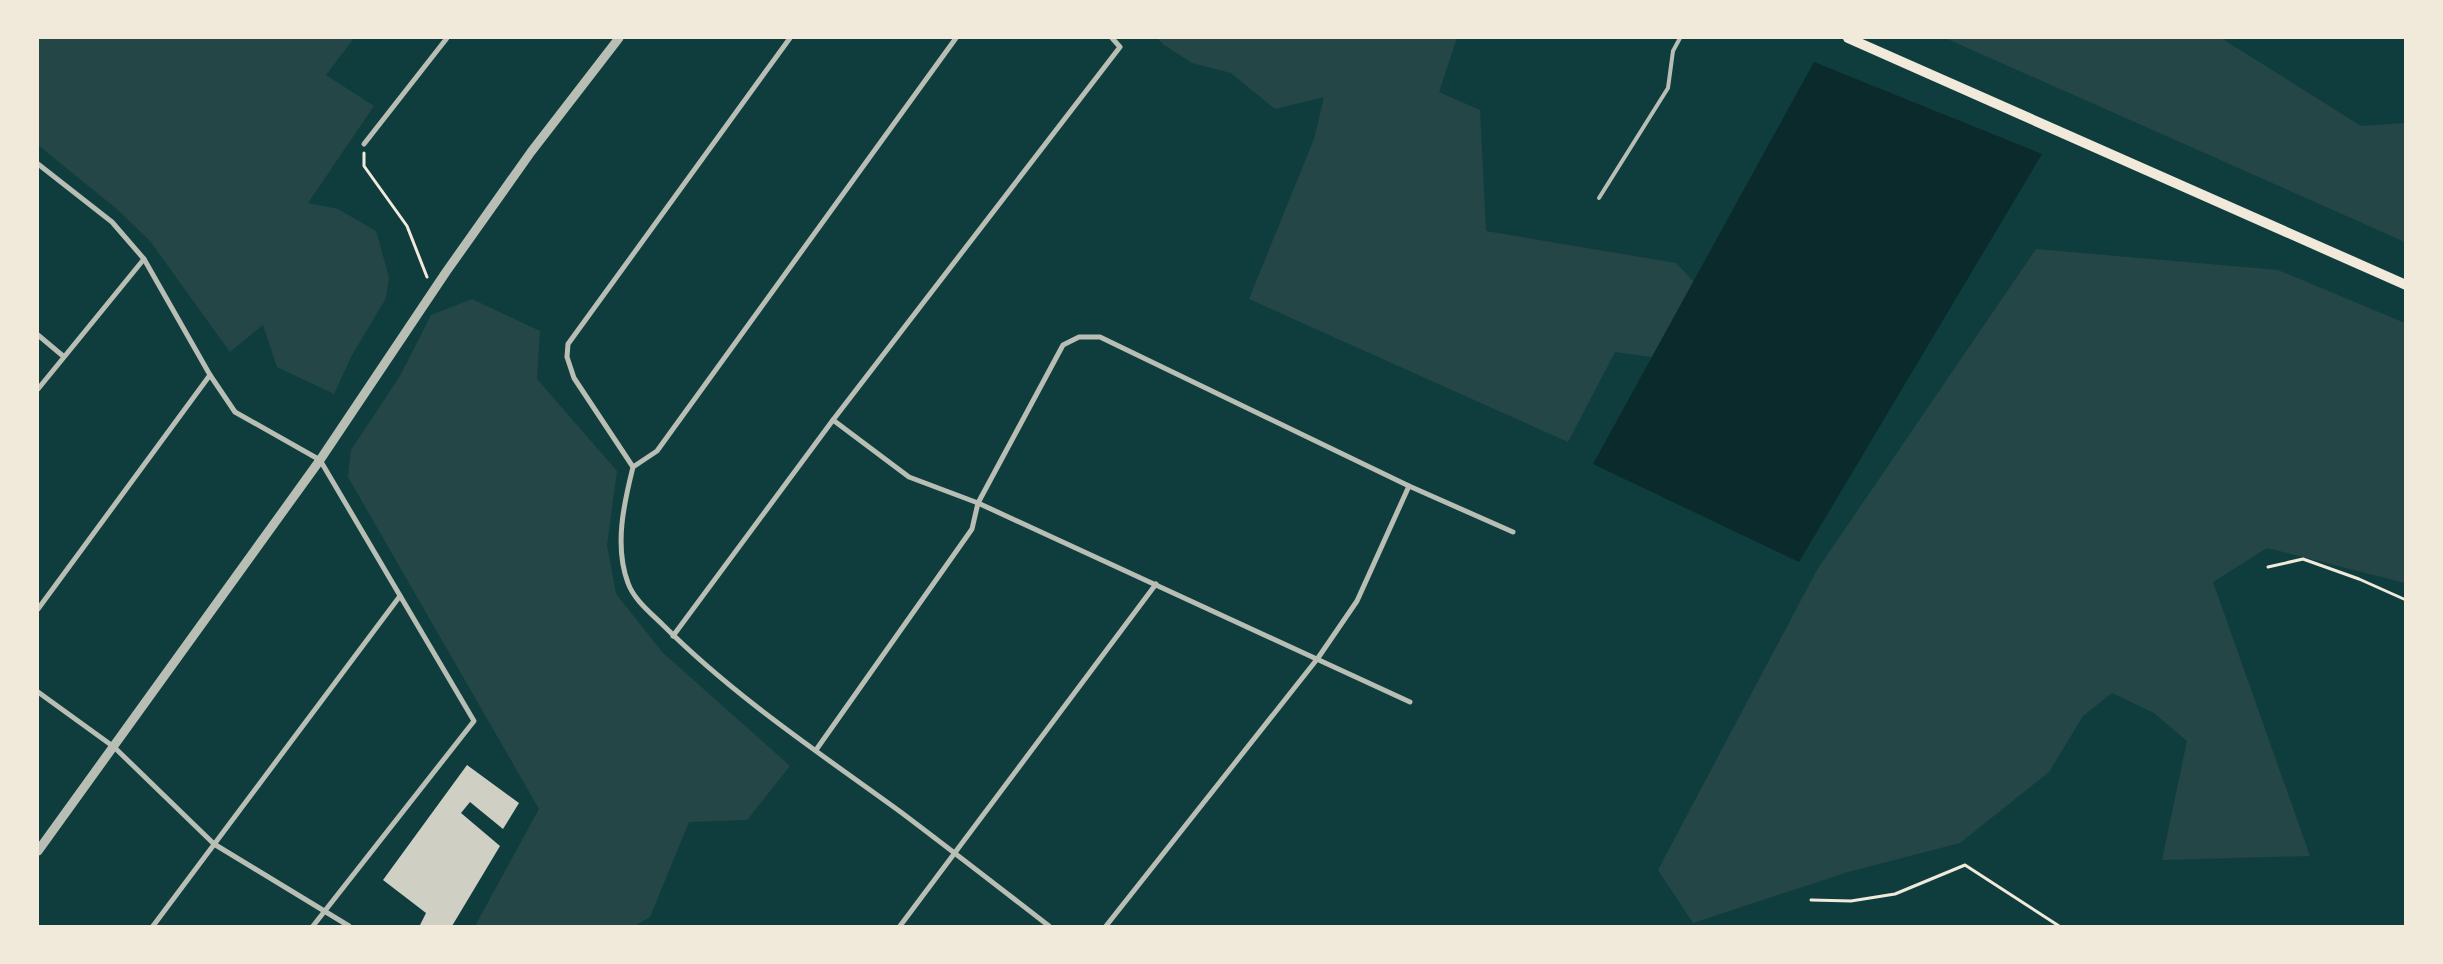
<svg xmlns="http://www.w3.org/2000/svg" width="2443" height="964" font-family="Merriweather,serif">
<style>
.green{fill:#244646}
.water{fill:#0a2a2b}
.building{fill:#cfcfc3}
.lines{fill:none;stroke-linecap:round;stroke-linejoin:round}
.path{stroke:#f1e9da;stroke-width:3}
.service{stroke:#b8beb3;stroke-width:4}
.minor{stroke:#b8beb3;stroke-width:5}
.tertiary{stroke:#b8beb3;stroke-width:9}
.secondary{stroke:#f1e9da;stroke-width:10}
</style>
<rect width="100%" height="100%" fill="#0f3d3e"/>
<!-- green -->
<g class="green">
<polygon points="38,38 354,38 326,75 374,106 308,203 338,209 376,231 389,277 386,298 351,357 334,394 277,367 263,325 230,352 150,241 118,210 38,145"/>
<polygon points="1157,38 1457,38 1439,92 1480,110 1486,231 1676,263 1731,321 1725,367 1615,352 1568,442 1249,299 1314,139 1324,97 1275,109 1231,73 1192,63 1164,45"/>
<polygon points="1945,38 2221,38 2361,126 2405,123 2405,242"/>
<polygon points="2036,249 2278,270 2405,323 2405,583 2267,548 2213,582 2310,856 2162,860 2187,741 2154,713 2112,693 2083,716 2049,772 1960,843 1848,872 1693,923 1658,870 1817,570"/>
<polygon points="472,299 540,331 537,379 617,471 607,545 616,594 663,653 790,766 747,820 689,822 650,917 635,926 475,926 539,809 348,477 351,450 400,376 431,315"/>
</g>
<!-- water -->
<polygon class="water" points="1814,62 2042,154 1799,562 1593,464"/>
<!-- building -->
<polygon class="building" points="467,765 519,803 503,829 470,802 461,813 500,846 452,926 422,926 420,925 426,913 383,880"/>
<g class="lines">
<!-- path -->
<g class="path">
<polyline points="364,153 364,166 407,226 427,277"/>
<polyline points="2268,567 2303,559 2359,579 2406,600"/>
<polyline points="1811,900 1851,901 1895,894 1965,865 2059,926"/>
</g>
<!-- service -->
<polyline class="service" points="1599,198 1668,88 1673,51 1680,38"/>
<!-- minor -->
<g class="minor">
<path d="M956 38 657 451 633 467C624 503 614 546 628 583 634 600 651 613 664 626 735 697 821 754 902 813 951 850 1000 888 1049 926"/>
<polyline points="364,144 447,38"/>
<polyline points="38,164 112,222 144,259 210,375 235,412 320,460 474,721 313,926"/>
<polyline points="38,335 63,356"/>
<polyline points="38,389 144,259"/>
<polyline points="833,420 909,477 978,503 1410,702"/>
<polyline points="633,467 574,378 567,357 568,344 790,38"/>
<polyline points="38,609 210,375"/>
<polyline points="673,636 833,420 1120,47 1112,38"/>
<polyline points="38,692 114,747 214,844 349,926"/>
<polyline points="816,750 972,529 978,503 1063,345 1079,337 1100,337 1409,486 1513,532"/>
<polyline points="153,926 400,596"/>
<polyline points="900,926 1156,584"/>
<polyline points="1106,926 1318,658 1357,601 1409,486"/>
</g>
<!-- tertiary -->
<polyline class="tertiary" points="38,851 320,460 446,272 531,152 619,38"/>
<!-- secondary -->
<polyline class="secondary" points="1848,38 2406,285"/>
</g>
<!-- border -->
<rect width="2443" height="964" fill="none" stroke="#f1e9da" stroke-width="78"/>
</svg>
